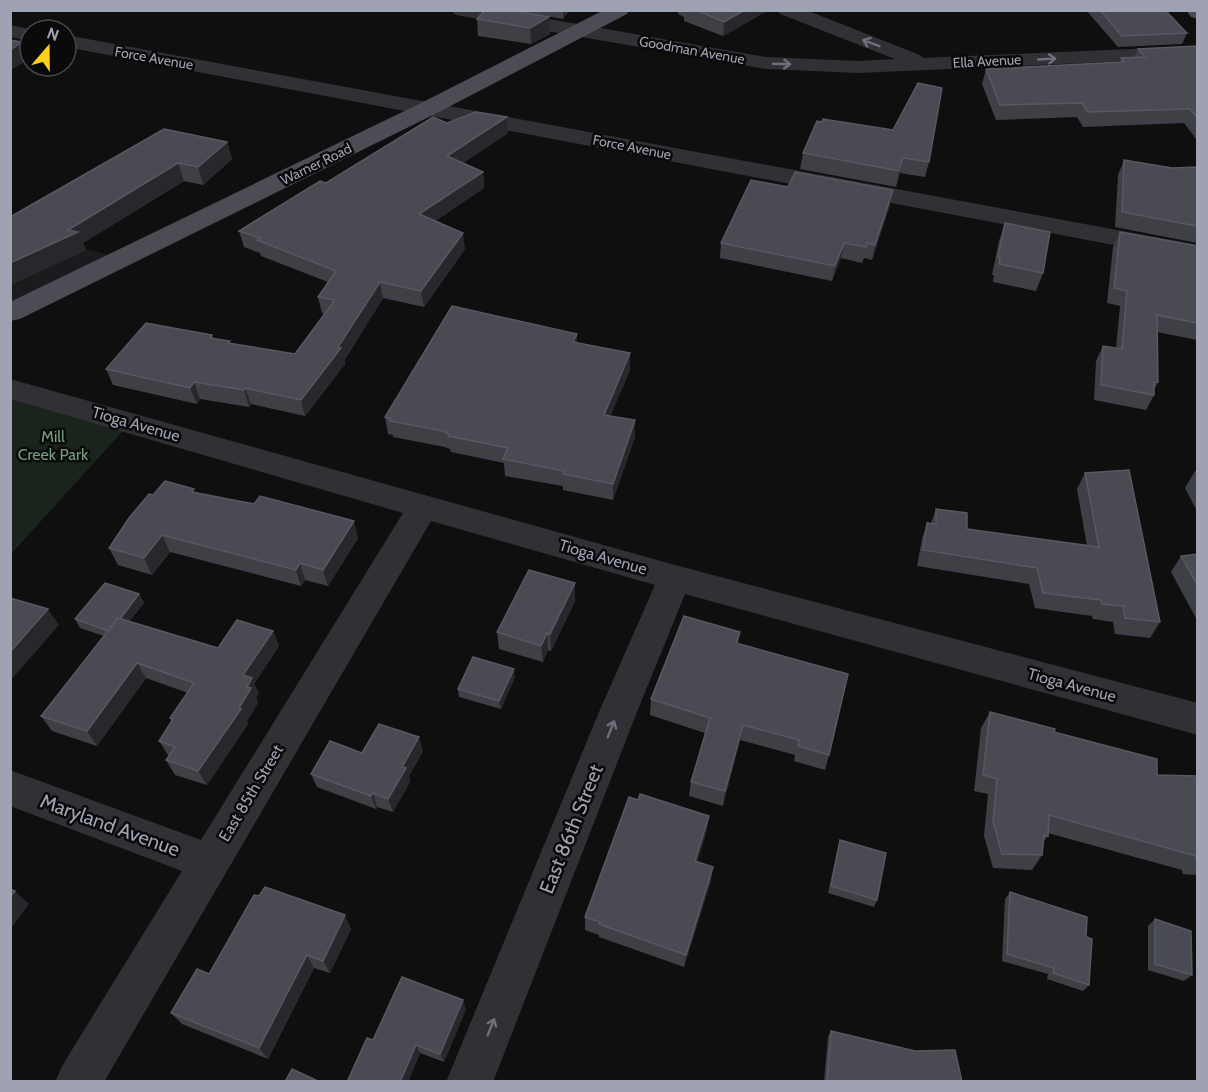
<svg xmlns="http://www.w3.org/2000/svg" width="1208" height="1092" font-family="Cabin,sans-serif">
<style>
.built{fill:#1b1b1d}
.green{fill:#1b231d}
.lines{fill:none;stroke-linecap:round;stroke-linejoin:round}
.minor{fill:#303035;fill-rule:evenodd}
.major{fill:#4b4c54;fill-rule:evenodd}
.wall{fill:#3f4046}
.shaded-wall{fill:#28282c}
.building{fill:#4a4b52;stroke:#575861;stroke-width:1.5}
.oneway{stroke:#6d6f7a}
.labels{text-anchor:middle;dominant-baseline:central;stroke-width:5;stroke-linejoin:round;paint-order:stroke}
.far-street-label{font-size:14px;fill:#9fa2b2;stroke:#0a0a0b}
.street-label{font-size:16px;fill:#9fa2b2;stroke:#0a0a0b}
.park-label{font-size:16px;fill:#749f7d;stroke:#0a0a0b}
.near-street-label{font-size:20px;fill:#9fa2b2;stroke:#0a0a0b}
</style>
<rect width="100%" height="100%" fill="#0f0f10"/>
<!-- built -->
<polygon class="built" points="11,231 123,258 11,314"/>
<!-- green -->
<polygon class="green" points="10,389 131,422 11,554 10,554"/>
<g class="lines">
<!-- minor -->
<g class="minor">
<polygon points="452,10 498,10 766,57 858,61 895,59 780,14 778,10 806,10 920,55 923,58 1198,46 1198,58 858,73 766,69 461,16 454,14"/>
<polygon points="10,25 34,30 30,30 30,41 10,37"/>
<polygon points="66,35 1198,245 1198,261 66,47"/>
<polygon points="10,379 675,565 1198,703 1198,735 685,594 637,712 493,1082 446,1082 599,712 655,585 431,521 104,1082 55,1082 62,1066 182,871 10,806 10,770 201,840 403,513 10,399"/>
</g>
<!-- major -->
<g class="major">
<polygon points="604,10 629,10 627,14 437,113 20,319 10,321 10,302 421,103"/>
<polygon points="1186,10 1198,10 1198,19 1191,17"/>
</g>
</g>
<!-- wall -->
<g class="wall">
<polygon points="485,10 550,34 531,44 478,36 477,19"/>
<polygon points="514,10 570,10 563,19"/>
<polygon points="678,10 769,10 723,36 684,21 684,17 678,14"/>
<polygon points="1086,10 1165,10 1187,33 1182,44 1118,47"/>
<polygon points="1197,46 1197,140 1184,123 1083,127 1077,117 996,120 982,84 986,69 1120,62 1121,58 1134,58 1138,49"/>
<polygon points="507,117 508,133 463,163 483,172 484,188 435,221 465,249 424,307 383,298 344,361 345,364 305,416 251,404 249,407 200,399 197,404 113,385 106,369 212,335 213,338 231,344 295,354 324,314 322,313 318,297 328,282 261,256 260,253 244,247 239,231 326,183 447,123"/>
<polygon points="817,121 929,162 925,177 900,173 896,187 800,169 803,153"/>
<polygon points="164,129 227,142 232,159 203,185 184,181 83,243 86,250 10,285"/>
<polygon points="1124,160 1172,168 1197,167 1197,243 1115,227 1118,175"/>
<polygon points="788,187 893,190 890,205 872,260 864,258 862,263 841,258 832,281 720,258 721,243"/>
<polygon points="1005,223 1043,273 1036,291 993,282 994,275 992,275 999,241"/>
<polygon points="1120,232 1197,246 1197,340 1157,332 1158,382 1154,390 1154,395 1146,410 1094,400 1096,361 1103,346 1116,348 1120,306 1107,303 1113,247"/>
<polygon points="577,343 630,370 610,416 635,437 613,500 563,490 563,486 505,476 504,463 451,452 450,449 445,447 393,437 393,435 388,434 385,417"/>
<polygon points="1195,471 1197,471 1197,511 1185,488"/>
<polygon points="1085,473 1160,622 1150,638 1115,634 1113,622 1093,619 1092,616 1035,608 1029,584 917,566 922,539 927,523 931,523 936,509 967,529 1087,546 1077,489"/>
<polygon points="195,492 358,538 328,586 305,580 301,586 170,552 152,575 118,565 109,548 153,495"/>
<polygon points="1197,554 1197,620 1171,572 1181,556"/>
<polygon points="139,594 144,603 129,621 218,648 273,631 279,646 254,684 259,693 256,698 258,703 247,721 248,724 207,785 175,775 166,760 169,756 168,755 159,741 172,721 170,718 188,693 146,678 97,746 52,731 41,716 104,636 80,628 75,619"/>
<polygon points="575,601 551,651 548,650 543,662 499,649 497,632"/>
<polygon points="740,632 738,644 829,755 825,770 794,761 795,755 740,740 723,806 689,796 691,782 705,733 650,715 651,699"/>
<polygon points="515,677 501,709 459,697 458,689"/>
<polygon points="990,712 1054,732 1157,775 1197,776 1197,875 1183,874 1182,870 1048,833 1048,836 1043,842 1042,855 1032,870 993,868 984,836 988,794 974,791 981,728"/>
<polygon points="423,751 409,776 410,782 393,812 377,807 376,809 317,787 311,774 362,753"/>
<polygon points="707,830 697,862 711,881 684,967 599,937 599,935 585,930 585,917"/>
<polygon points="840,840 877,900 874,907 828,893 838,847"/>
<polygon points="1010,892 1086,937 1089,985 1083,991 1047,979 1048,974 1002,961 1005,899"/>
<polygon points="1155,919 1192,975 1184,981 1148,970 1148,926"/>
<polygon points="351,929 330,973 314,968 268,1059 182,1024 171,1013 209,974"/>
<polygon points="466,1009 444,1062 420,1053 408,1082 347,1082 373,1040"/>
<polygon points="831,1031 962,1082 824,1082 828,1037"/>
</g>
<!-- shaded-wall -->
<g class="shaded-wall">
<polygon points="563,10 570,10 563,19"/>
<polygon points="745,10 769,10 723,36 724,22"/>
<polygon points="549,17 550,34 531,44 530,28"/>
<polygon points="22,42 29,59 10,71 10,50"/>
<polygon points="507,117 508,133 449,172 447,156"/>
<polygon points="227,142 232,159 203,185 198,167"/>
<polygon points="903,158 900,173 896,187 899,171"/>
<polygon points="178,163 184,181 83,243 86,250 10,285 10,263 68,230"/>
<polygon points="483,172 484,188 421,230 419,214"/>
<polygon points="893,190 890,205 872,260 875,245"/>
<polygon points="463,233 465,249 424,307 421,291"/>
<polygon points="844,243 841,258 832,281 835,266"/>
<polygon points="380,282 383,298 344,361 345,364 305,416 301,400 338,347"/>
<polygon points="577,334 577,350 573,342"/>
<polygon points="630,353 630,370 604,431 604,415"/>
<polygon points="194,382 200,399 197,404 190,388"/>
<polygon points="245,388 251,404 249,407 244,390"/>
<polygon points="635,420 635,437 613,500 613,484"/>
<polygon points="354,521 358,538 328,586 323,570"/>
<polygon points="162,535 170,552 152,575 144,558"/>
<polygon points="300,563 305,580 301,586 296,570"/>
<polygon points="575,583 575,601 551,651 550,634"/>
<polygon points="139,594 144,603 115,640 110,631"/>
<polygon points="48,609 59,625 10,681 10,652"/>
<polygon points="273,631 279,646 254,684 259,693 256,698 258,703 247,721 248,724 207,785 198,771 239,708 243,675"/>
<polygon points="547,633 548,650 543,662 541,646"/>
<polygon points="137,663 146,678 97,746 87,731"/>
<polygon points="514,669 515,677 501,709 499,701"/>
<polygon points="743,725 740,740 723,806 725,791"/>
<polygon points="419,737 423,751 409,776 410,782 393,812 388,799 402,767"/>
<polygon points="373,793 377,807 376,809 371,796"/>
<polygon points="709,816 707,830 693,875 695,861"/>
<polygon points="713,867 711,881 684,967 686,955"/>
<polygon points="15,891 29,904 10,930 10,897"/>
<polygon points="345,915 351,929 330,973 323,961"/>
<polygon points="307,955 314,968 268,1059 259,1048"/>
<polygon points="463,1000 466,1009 444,1062 440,1054"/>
<polygon points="416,1045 420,1053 408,1082 400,1082"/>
</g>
<!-- building -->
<g class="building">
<polygon points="485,10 510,10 549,17 530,28 477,19"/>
<polygon points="696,10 745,10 724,22"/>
<polygon points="1100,10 1165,10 1187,33 1122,36"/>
<polygon points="10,40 22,42 10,50"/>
<polygon points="1197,46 1197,117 1190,109 1088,112 1082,103 1000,105 986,69 1124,62 1121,58 1145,57 1138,49"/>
<polygon points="918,83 942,88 929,162 903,158 899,171 803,153 817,121 822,122 823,119 893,130"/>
<polygon points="476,112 507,117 447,156 483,172 419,214 463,233 421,291 380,282 338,347 341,348 301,400 245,388 244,390 194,382 190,388 106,369 146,323 212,335 210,338 230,341 228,343 295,354 335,300 318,297 336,271 257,240 260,238 239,231 320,181 326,183 433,117 447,123"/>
<polygon points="164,129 227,142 198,167 178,163 68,230 78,232 10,263 10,217"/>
<polygon points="1124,160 1172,168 1197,167 1197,226 1122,212"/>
<polygon points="795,172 893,190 875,245 867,243 866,247 844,243 835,266 721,243 751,180 788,187"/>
<polygon points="1005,223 1050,232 1043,273 999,264 1000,257 998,257"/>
<polygon points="1120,232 1197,246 1197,323 1157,315 1158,382 1154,382 1154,395 1101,385 1103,346 1122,349 1127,291 1114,288"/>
<polygon points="452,306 577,334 573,342 630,353 604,415 635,420 613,484 563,474 564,471 503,459 508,448 448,436 449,434 443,431 390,421 391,419 385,417"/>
<polygon points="1129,470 1160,622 1125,618 1123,606 1102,604 1101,600 1043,593 1037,568 923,550 927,523 936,524 936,509 967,513 967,529 1099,547 1085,473"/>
<polygon points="165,481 194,489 192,492 254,504 260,496 354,521 323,570 300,563 296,570 162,535 144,558 109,548 129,518 149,494 153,495"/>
<polygon points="1197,554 1197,584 1181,556"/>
<polygon points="529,570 575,583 550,634 547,633 541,646 497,632"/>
<polygon points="105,583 139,594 120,619 118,618 108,631 75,619"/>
<polygon points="10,598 48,609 10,652"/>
<polygon points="684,616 740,632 736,643 848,674 829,755 798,746 799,740 743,725 725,791 691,782 710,718 651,699"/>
<polygon points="118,618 218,648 237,620 273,631 243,675 252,678 247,687 251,688 239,708 241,709 198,771 166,760 175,747 159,741 173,719 170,718 194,683 137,663 87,731 41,716"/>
<polygon points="473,657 514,669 499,701 458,689"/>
<polygon points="990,712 1055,729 1054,732 1157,759 1157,775 1197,776 1197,860 1196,856 1049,815 1048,836 1044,835 1042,855 1002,854 993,821 997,779 983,775"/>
<polygon points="379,724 419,737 402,767 406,768 388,799 373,793 371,796 311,774 330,741 362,753"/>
<polygon points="640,794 709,816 695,861 713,867 686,955 599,924 600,922 585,917 629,797 638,800"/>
<polygon points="840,840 886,853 877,900 831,886"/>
<polygon points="265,887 345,915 323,961 307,955 259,1048 171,1013 197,969 209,974 254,895 259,896"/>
<polygon points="10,889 15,891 10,897"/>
<polygon points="1010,892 1087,917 1086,937 1092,939 1089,985 1053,973 1054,968 1007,954"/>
<polygon points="1155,919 1191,931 1192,975 1155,964"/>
<polygon points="402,977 463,1000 440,1054 416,1045 400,1082 347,1082 367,1038 373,1040"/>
<polygon points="831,1031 915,1051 955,1050 962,1082 827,1081"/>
<polygon points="292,1069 320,1082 285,1082"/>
</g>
<!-- one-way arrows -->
<defs><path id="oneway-shaft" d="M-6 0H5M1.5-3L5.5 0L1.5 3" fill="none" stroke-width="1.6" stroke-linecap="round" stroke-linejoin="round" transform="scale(1.5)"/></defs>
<g class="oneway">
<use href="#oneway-shaft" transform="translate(871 43) rotate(-159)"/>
<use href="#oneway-shaft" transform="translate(1047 59) rotate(-3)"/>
<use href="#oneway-shaft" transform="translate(782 64) rotate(2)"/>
<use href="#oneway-shaft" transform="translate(611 729) rotate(-68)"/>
<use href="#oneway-shaft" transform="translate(491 1027) rotate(-68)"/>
</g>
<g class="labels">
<!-- far-street labels -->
<g class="far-street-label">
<text transform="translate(692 50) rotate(10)">Goodman Avenue</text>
<text transform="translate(154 58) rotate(10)">Force Avenue</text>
<text transform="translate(987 61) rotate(-3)">Ella Avenue</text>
<text transform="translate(632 147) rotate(11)">Force Avenue</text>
<text transform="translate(316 164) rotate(-26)">Warner Road</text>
</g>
<!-- street labels -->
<g class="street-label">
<text transform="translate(136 424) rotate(16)">Tioga Avenue</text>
<text transform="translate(603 557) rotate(16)">Tioga Avenue</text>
<text transform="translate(1072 685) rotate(15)">Tioga Avenue</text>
<text transform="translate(251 793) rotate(-59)">East 85th Street</text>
</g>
<!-- park labels -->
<g class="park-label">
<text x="53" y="436">Mill<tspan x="53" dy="18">Creek Park</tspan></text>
</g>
<!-- near-street labels -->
<g class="near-street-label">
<text transform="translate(110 825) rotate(20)">Maryland Avenue</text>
<text transform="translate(571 829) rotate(-68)">East 86th Street</text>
</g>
</g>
<!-- border -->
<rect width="1208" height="1092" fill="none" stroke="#9fa2b2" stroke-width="24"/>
<!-- north arrow -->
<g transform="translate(48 48) rotate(20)"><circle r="28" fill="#0a0a0b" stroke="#46474e" stroke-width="1.5"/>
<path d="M0-4.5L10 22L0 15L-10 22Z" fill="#fbd11b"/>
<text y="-9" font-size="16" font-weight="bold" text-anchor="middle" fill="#9fa2b2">N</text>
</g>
</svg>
